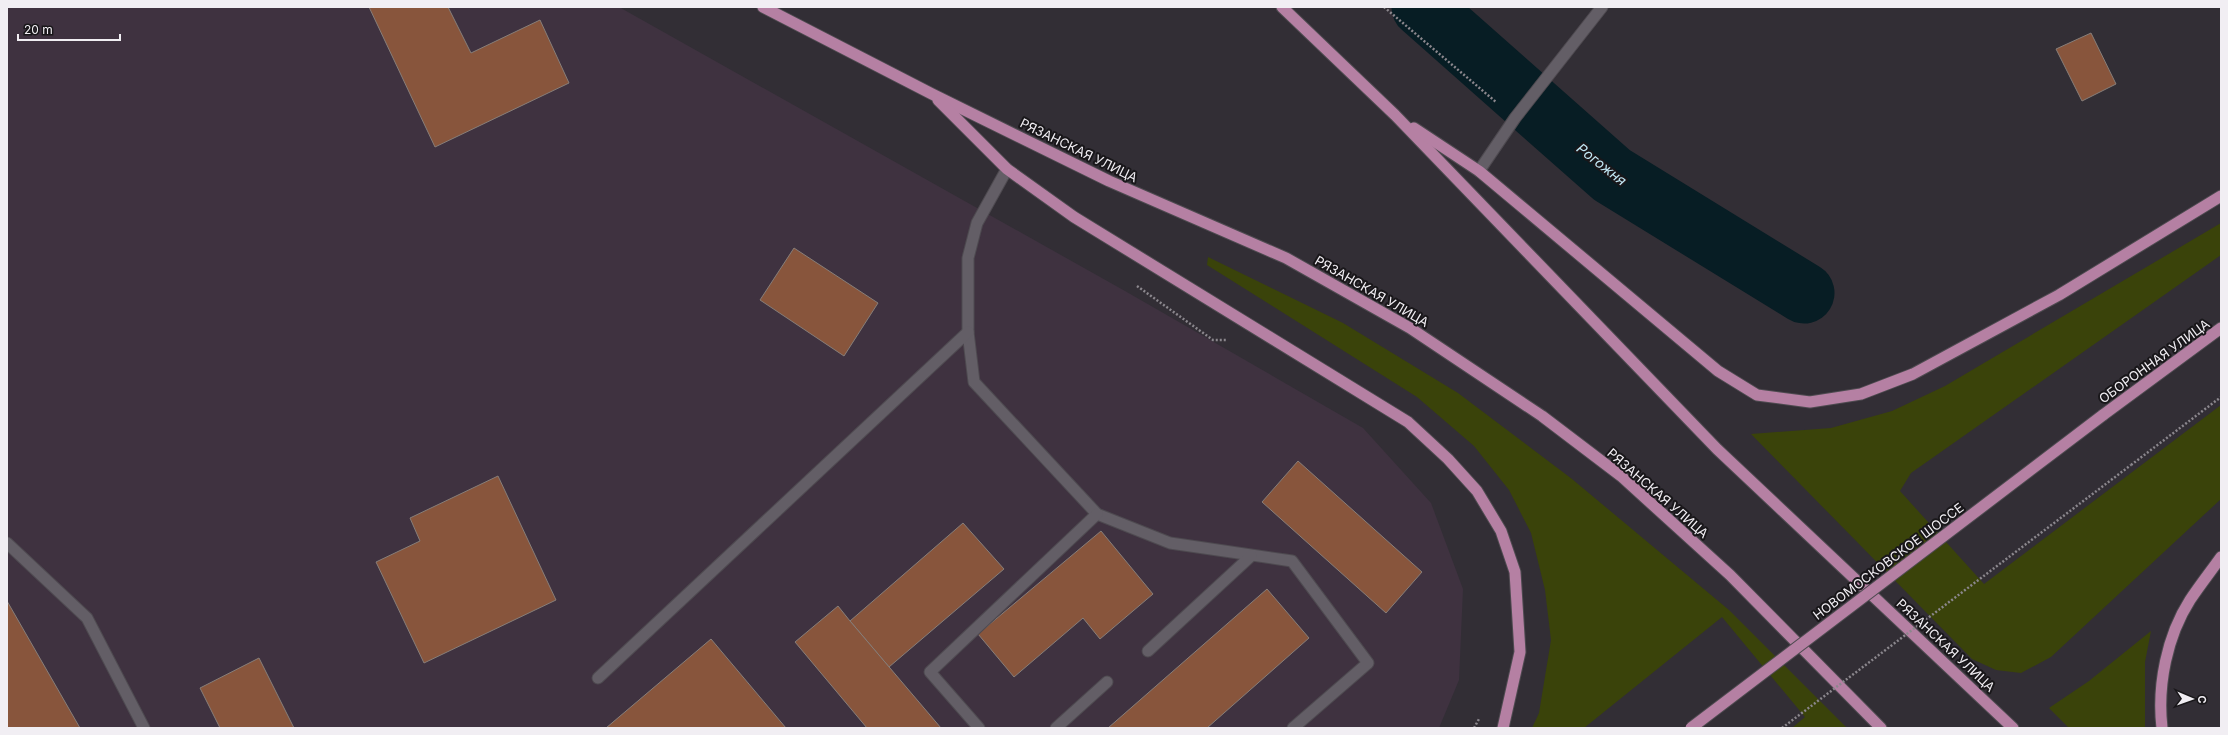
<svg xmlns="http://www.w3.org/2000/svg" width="2228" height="735" font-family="Inter,sans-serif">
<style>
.industrial{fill:#3f3240}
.green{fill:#3a430a}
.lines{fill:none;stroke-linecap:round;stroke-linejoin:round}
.river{stroke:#071d24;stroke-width:61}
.building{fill:#88553c;stroke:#877e79}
.service-casing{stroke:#4e4a50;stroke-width:13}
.primary-casing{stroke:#4e4a50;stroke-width:13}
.path{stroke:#8b878d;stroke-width:2.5;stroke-dasharray:2 2;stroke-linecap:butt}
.service{stroke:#635e66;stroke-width:11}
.primary{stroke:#b580a3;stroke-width:11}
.primary-bridge-casing{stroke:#4e4a50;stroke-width:13;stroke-linecap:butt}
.path-bridge{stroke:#8b878d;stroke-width:2.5;stroke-dasharray:2 2;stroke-linecap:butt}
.primary-bridge{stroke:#b580a3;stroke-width:11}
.labels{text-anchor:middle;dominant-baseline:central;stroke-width:4;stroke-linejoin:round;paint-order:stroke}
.street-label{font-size:13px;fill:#f1eef3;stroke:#19171a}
.water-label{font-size:14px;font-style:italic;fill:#c2e8f5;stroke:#19171a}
</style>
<rect width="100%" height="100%" fill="#322e35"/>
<!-- industrial -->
<polygon class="industrial" points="7,7 619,7 1125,291 1363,428 1431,503 1463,589 1459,680 1439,728 7,728"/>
<!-- green -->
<g class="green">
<polygon points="2221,223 2221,255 1911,473 1900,491 1984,584 2221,405 2221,499 2051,657 2021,673 1996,670 1972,659 1751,434 1831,428 1892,411 1945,386"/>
<polygon points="1208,257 1343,323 1458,393 1572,479 1729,610 1847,728 1792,728 1805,717 1722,617 1584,728 1532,728 1539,713 1551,640 1545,590 1531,533 1509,490 1474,446 1417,397 1207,265"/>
<polygon points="2151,631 2145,662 2145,728 2069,728 2049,708 2089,681"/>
</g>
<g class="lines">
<!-- river -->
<polyline class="river" points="1422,7 1612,175 1804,293"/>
</g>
<!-- building -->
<g class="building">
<polygon points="369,7 448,7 471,53 540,20 569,83 435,147"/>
<polygon points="2091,33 2116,84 2082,101 2056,49"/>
<polygon points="794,248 878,303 844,356 760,300"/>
<polygon points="1298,461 1422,572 1386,613 1262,502"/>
<polygon points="498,476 556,600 424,663 376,562 420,541 410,518"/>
<polygon points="963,523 1004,569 889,667 850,621"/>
<polygon points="1101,531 1153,594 1100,639 1083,618 1014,677 978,634"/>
<polygon points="1267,589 1309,638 1207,728 1108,728"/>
<polygon points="7,601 80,728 7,728"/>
<polygon points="838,606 850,621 941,728 867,728 795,642"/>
<polygon points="711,639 786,728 606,728"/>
<polygon points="259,658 294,728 220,728 200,688"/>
</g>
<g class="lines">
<!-- service casing -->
<g class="service-casing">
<g id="service">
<polyline points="1007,169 977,223 968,258 968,332 974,382 1097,514 1170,543 1292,561 1368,663 1293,728"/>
<polyline points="1479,171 1515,118 1602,7"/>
<polyline points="7,543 87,618 144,728"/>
<polyline points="1148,651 1251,556"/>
<polyline points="598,678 968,332"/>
<polyline points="979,728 930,672 1097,514"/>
<polyline points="1056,728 1107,682"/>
</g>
</g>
<!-- primary casing -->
<g class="primary-casing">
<g id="primary">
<polyline points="763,7 932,94 1109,181 1286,258 1410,328 1542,416 1621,476 1730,575 1881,728"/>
<polyline points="1282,7 1395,115 1717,449 2013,728"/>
<polyline points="938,100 1007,169 1074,217 1408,422 1448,459 1477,491 1501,531 1515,572 1520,652 1503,728"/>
<polyline points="1414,128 1479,171 1718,371 1757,395 1810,402 1861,394 1913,374 2059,295 2221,196"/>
<polyline points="2103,415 2221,328"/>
<path d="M2162 728C2157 685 2167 636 2190 600 2200 585 2211 571 2221 557"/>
</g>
</g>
<!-- path -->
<g class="path">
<polyline points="1384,7 1496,102"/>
<polyline points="1137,286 1213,340 1226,340"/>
<polyline points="2131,465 2221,397"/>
<polyline points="1474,728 1479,719"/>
</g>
<!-- service -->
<use href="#service" class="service"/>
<!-- primary -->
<use href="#primary" class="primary"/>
<!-- primary-bridge casing -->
<g class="primary-bridge-casing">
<polyline id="primary-bridge" points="1691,728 2103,415"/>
</g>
<!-- path-bridge -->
<polyline class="path-bridge" points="1782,728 2131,465"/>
<!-- primary-bridge -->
<use href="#primary-bridge" class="primary-bridge"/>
</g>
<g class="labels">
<!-- street labels -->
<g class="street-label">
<text transform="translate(1079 150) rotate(26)">РЯЗАНСКАЯ УЛИЦА</text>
<text transform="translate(1372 291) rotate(30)">РЯЗАНСКАЯ УЛИЦА</text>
<text transform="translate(2154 361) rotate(-36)">ОБОРОННАЯ УЛИЦА</text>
<text transform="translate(1658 493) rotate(41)">РЯЗАНСКАЯ УЛИЦА</text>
<text transform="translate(1888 561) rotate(-37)">НОВОМОСКОВСКОЕ ШОССЕ</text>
<text transform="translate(1946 645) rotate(43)">РЯЗАНСКАЯ УЛИЦА</text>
</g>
<!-- water labels -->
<g class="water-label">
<text transform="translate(1602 164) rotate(38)">Рогожня</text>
</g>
</g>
<!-- border -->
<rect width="2228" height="735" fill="none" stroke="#f1eef3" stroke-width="16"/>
<!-- north arrow -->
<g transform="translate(2192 699) rotate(92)" stroke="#19171a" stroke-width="3" paint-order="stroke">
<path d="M0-3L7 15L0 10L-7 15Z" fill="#f1eef3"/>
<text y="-6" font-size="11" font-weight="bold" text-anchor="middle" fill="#f1eef3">С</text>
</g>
<!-- scale -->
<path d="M18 34v6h102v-6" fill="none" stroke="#f1eef3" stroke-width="2"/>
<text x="24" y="34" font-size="12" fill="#f1eef3" stroke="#19171a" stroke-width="3" paint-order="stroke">20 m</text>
</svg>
